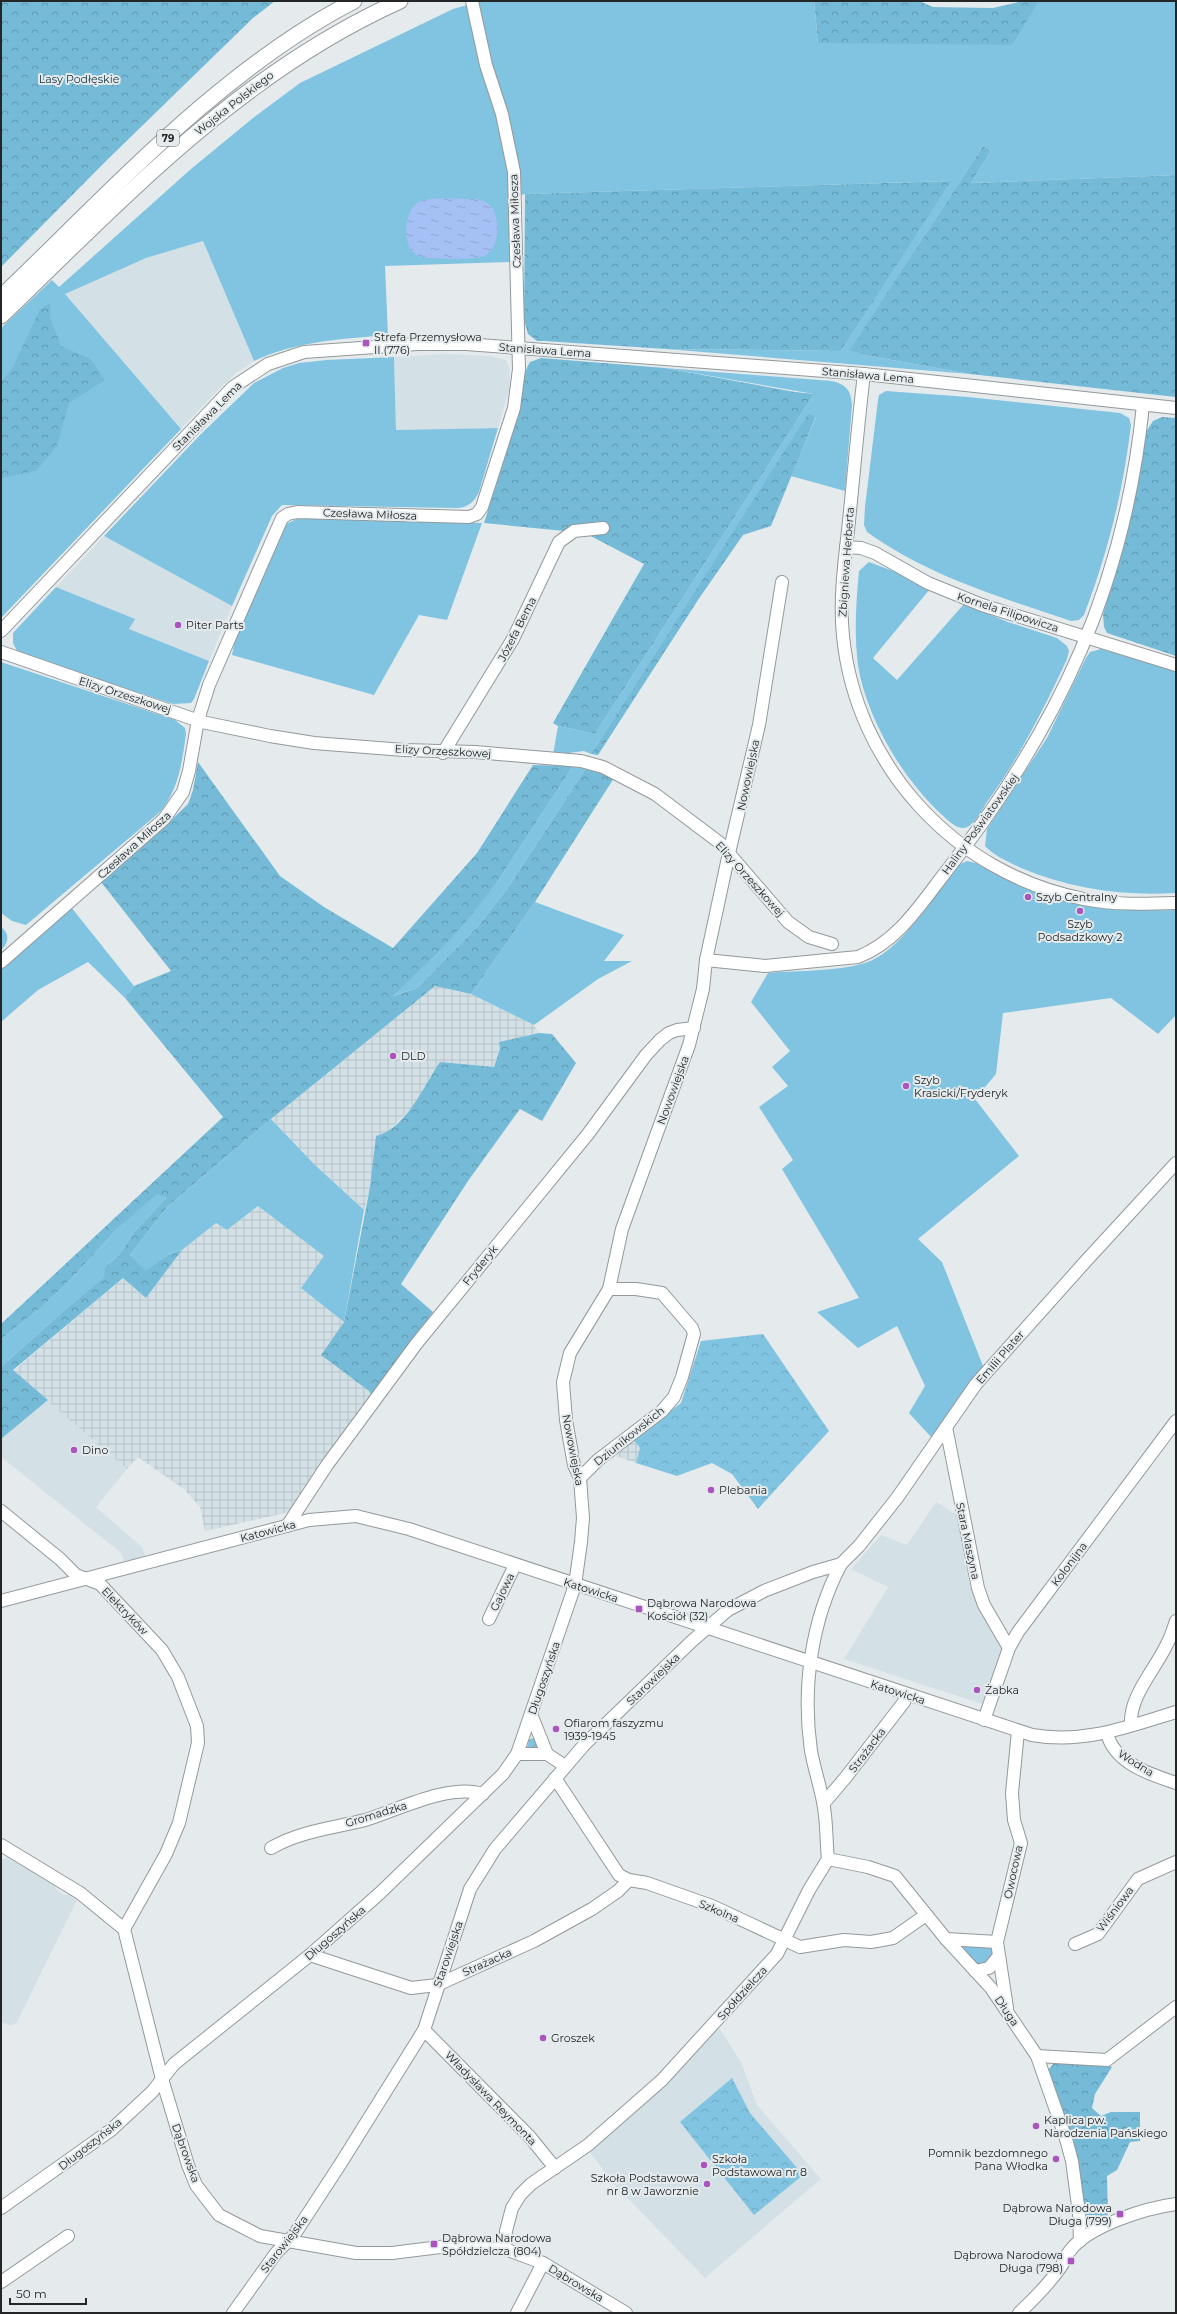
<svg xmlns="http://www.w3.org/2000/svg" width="1177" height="2314" font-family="Montserrat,sans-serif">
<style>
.built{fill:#d3e1e7}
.industrial{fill:url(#industrial-grid)}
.grass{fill:#81c4e1}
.forest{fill:url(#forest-crowns)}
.park{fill:url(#park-crowns)}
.garden{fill:url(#garden-furrows)}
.water{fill:url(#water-ripples)}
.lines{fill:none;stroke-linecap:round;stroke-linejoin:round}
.minor-casing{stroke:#93989a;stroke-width:14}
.major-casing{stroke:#93989a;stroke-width:17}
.minor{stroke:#fff;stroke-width:12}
.major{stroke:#fff;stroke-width:15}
.poi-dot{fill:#ab53bf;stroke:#e5ebed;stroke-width:1.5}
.labels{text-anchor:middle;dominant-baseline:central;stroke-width:4;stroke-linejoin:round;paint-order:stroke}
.shield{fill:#e5ebed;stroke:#5d6062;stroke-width:1}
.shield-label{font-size:10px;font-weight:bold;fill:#232526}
.park-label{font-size:11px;fill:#10313e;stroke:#e5ebed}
.street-label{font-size:11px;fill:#232526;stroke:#e5ebed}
.poi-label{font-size:11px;fill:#232526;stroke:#e5ebed;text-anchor:start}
</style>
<defs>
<pattern id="industrial-grid" width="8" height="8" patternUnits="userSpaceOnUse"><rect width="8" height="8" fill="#d3e1e7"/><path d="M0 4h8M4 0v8" fill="none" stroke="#b5c1c6"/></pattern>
<pattern id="forest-crowns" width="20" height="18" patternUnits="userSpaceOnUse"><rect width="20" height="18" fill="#75bbd8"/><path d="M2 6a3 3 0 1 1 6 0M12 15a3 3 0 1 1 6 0" fill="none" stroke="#6098af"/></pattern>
<pattern id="park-crowns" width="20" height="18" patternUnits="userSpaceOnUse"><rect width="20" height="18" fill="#81c4e1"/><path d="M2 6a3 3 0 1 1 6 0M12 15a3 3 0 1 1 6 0" fill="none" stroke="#6fa8c1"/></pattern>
<pattern id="garden-furrows" width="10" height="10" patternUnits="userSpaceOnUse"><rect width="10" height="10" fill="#81c4e1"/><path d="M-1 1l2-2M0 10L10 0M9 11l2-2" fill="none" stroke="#6fa8c1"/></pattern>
<pattern id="water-ripples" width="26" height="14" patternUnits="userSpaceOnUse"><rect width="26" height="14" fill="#a5c0f5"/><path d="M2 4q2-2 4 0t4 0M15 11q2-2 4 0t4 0" fill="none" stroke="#8ea5d2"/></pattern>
</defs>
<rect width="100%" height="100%" fill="#e5ebed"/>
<!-- built -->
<g class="built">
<polygon points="203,241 254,361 237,372 219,389 181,429 64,294 146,258"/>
<polygon points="446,354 489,356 506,360 510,370 509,390 498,428 396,430 394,357"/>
<polygon points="104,536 232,606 209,661 129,629 134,619 56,587"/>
<polygon points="48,1400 127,1469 96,1507 142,1547 148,1563 128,1568 120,1552 1,1457 1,1439"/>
<polygon points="936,1502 957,1515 970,1587 988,1626 1005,1650 985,1705 844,1659 888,1587 851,1569 881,1535 907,1545"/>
<polygon points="8,1856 55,1886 57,1890 65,1895 71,1895 77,1900 17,2022 11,2026 1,2022 1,1859 5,1859"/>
<polygon points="718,2026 741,2062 757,2105 821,2179 705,2278 614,2184 589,2151 652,2097"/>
</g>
<!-- industrial -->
<g class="industrial">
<polygon points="435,986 471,994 534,1025 539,1033 499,1042 500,1049 494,1067 431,1075 417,1102 387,1133 364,1210 314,1164 271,1119"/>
<polygon points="258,1206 325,1256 301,1288 344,1322 321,1355 369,1391 371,1395 290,1512 205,1531 200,1507 185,1490 138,1457 127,1469 13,1371 123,1278 146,1298 182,1250 216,1223 227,1230"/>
<polygon points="633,1439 640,1448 636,1463 616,1456"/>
</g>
<!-- grass -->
<g class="grass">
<path d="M481 1H814L818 43 1027 18 1039 1H1176V175L971 183 991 151 983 146 916 249 864 355 970 374 666 349 841 351 950 181 525 194 509 198 510 262 385 266 388 335C341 339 297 341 254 361L203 241 146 258 65 294 181 429 1 618V328L52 280 59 287 191 169 253 118 300 83 453 9Z"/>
<path d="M394 357 396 430 498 428 479 492C474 502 468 508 456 508L282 505 272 516 232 606 104 536 201 434 254 383 283 368 299 363 326 360Z"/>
<path d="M665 368 831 381C846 384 851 390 852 405L845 491 791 476 816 417 808 415 591 754 584 751 553 755 558 726 595 734 814 394Z"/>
<path d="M886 391 968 397 1120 413 1129 418 1131 425C1123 492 1108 552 1084 615L1079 620 1071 621C1000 597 928 576 867 532L864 525 865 507 878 400 879 395Z"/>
<polygon points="299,518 482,523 447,620 419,615 374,695 232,655 236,635 284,525"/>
<path d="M869 562 901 574 930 589 873 658 897 680 964 604 1008 622 1057 638 1067 646 1069 651 1067 659C1044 709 1019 758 987 802 982 810 977 821 969 826 959 833 948 820 941 814 903 779 866 717 858 665 854 634 856 602 859 571Z"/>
<polygon points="56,587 135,619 129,629 209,661 194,699 191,703 173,704 18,653 13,643 13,633"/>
<path d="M1101 649 1176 671V893C1122 896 1071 889 1021 868 1009 862 994 856 985 846L987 829 1047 738 1086 658 1090 652Z"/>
<path d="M1 662 175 720 185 728 186 734C182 762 179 789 160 812L26 925 12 921 1 913Z"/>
<polygon points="573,766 586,768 507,889 478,926 417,988 392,996 437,954 496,884"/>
<path d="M967 861 976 863C1045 903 1096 912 1176 910V1015L1158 1034 1111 998 1003 1013 996 1074 975 1099 1019 1156 918 1239 942 1262 983 1366 931 1437 909 1413 925 1386 897 1326 858 1348 817 1312 859 1298 782 1169 793 1160 759 1107 788 1086 772 1067 790 1051 751 1002 768 973C800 970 834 972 865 963 901 952 936 893 960 864Z"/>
<polygon points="535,902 624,935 604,961 632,961 598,979 534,1025 471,994"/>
<polygon points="71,907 134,986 125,998 88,962 38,990 1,1022 1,968"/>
<path d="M1 927C10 933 9 943 1 950Z"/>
<polygon points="271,1119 314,1164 364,1210 344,1322 301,1288 324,1256 258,1206 227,1230 216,1223 182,1250 169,1254 146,1272 130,1255 168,1206"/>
<polygon points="157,1193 166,1198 135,1231 119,1255 105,1267 105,1278 69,1306 1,1367 1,1339 43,1306 74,1276 116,1230"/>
<polygon points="960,1945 993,1946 993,1959 978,1967"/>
</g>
<!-- forest -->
<g class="forest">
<polygon points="1,1 275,1 253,18 106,161 1,267"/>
<polygon points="814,1 919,1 933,7 993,8 1023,1 1039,1 1012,45 818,43"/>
<polygon points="983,146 991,151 971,183 1176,175 1176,397 970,374 864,355 850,350"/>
<polygon points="951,181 841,351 666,349 544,341 537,341 528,334 524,320 525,194"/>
<polygon points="50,303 50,317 61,346 91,359 105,380 69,403 57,446 36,471 1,478 1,382 13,367 40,309"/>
<path d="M541 358 665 368 795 392 814 394 595 734 558 726 553 723 644 564 585 533 484 523C497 483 510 444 520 404 523 390 522 374 530 362Z"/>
<polygon points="808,414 816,416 771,526 743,535 698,600 598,755 591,754"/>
<polygon points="1162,417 1176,418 1176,656 1107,633 1104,627 1103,614 1126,538 1146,432 1153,421"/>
<polygon points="198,762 280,876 324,907 393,948 477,853 533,765 573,766 496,884 468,919 437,954 393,996 417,988 478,926 507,889 586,768 614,778 535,902 471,994 435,986 271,1119 168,1206 130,1255 146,1271 169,1254 182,1250 146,1298 123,1278 13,1370 48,1400 1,1439 1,1367 69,1306 104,1278 105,1267 119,1255 135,1231 166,1198 157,1194 116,1230 74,1276 43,1306 1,1339 1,1324 223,1117 125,998 134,986 171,971 101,882 162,829 188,804 193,790"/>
<path d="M539 1033 552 1034 576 1063 542 1121 520 1109 468 1181 401 1284 433 1312 371 1395 369 1391 321 1355 344 1322 370 1187 376 1136C406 1129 424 1085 440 1062L494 1067 500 1049 499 1042Z"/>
<polygon points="1055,2062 1100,2062 1112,2067 1095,2094 1092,2108 1101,2116 1111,2112 1140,2112 1140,2141 1130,2142 1117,2170 1107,2176 1108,2214 1106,2220 1095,2225 1084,2219 1048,2070"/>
</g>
<!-- park -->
<g class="park">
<polygon points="763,1334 829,1431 758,1509 732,1474 712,1463 677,1476 636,1463 640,1448 633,1439 681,1403 701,1341"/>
<polygon points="732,2078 750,2113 803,2175 754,2215 680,2122"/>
</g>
<!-- garden -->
<polygon class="garden" points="535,1737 540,1750 527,1749 529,1740"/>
<!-- water -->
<path class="water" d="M477 199C482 201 487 202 491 206 500 217 500 247 486 255 475 261 441 258 427 258 421 257 415 255 411 250 403 238 405 209 419 202 431 196 463 200 477 199Z"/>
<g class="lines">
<!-- minor casing -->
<g class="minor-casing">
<g id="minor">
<path d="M864 374C858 423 854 472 849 521 845 559 839 598 843 636 856 766 955 874 1084 899 1114 905 1145 904 1176 903"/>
<polyline points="846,547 861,548 875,553 928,583 982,605 1176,665"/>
<polyline points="1,631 233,387 268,364 304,352 418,344 466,344 864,374 1176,408"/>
<polyline points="1,652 202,722 270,736 314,743 404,750 475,752 581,761 603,767 655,794 720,843 788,922 809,937 832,944"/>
<polyline points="443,753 513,639 559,542 574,531 603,528"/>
<path d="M706 960 765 966 858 957C899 941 922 902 948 869 1059 727 1125 585 1143 405"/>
<polyline points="1,962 164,819 183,792 189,771 198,720 209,685 282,518 288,514 297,512 469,517 477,514 482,507 514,408 519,369 514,172 502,114 486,65 472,1"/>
<polyline points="946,1427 978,1588 984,1605 1009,1648"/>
<polyline points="580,1478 598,1460 662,1411 674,1397 682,1377 694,1334 692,1328 662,1293 636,1289 609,1289"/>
<polyline points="1,1511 60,1559 76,1575 100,1584 162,1650 178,1677 197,1726 198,1743 179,1823 166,1854 124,1929"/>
<polyline points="287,1526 327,1465 417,1343 588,1134 646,1055 660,1040 669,1033 677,1030 694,1028"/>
<path d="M1 1601 309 1520 356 1516 409 1529 1032 1735C1084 1744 1127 1727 1176 1712"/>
<polyline points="489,1619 515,1565"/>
<polyline points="531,1714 547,1754"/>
<polyline points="984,1720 1009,1648 1018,1632 1176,1421"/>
<path d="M1131 1725C1129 1696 1155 1670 1167 1644 1171 1637 1173 1629 1176 1621"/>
<path d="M1107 1733C1114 1763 1149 1774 1176 1783"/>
<polyline points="517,1754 547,1754 565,1766"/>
<polyline points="555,1778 619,1875 629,1880 647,1883 712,1906 800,1947 844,1940 871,1942 893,1938 926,1915"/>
<polyline points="824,1803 846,1777 904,1702 907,1695"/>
<polyline points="1,1845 80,1893 124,1929 162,2079 188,2165 196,2185 219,2215 260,2236 356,2253 392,2253 448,2246 505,2249 543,2263 626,2313"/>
<path d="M271 1848C300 1831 333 1828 365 1820 398 1810 449 1783 483 1794"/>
<polyline points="828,1859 868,1867 895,1876 946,1939 991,1988 1037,2056 1066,2139 1072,2161 1079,2213 1080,2241"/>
<polyline points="946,1939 997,1942"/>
<polyline points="1075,1944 1098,1934 1138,1879 1176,1862"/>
<polyline points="310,1955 411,1988 437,1985 534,1941 592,1909 618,1891 629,1880"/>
<polyline points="975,1971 989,1968 998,1957"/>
<polyline points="1007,2008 997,1942 1021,1843 1014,1820 1012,1793 1018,1731"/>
<polyline points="424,2030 530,2137 555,2168"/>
<polyline points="1037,2056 1107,2060 1176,2007"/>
<polyline points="1,2208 111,2130 152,2092 174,2064 310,1955 380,1893 503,1774 517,1754 575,1585 581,1542 583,1518 580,1478 574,1465 566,1420 563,1382 570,1353 609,1289 622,1229 689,1045 703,989 706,960 729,853 759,725 782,582"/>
<path d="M505 2249 506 2231 512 2208 520 2195 531 2184 588 2145 662 2080 777 1954 809 1890 828 1859C826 1841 827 1820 823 1802 820 1785 814 1768 811 1751 802 1688 811 1621 841 1564"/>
<polyline points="1,2282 68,2236"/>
<polyline points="233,2313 276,2253 294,2235 341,2163 424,2030 470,1889 495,1849 584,1745 692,1641 728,1610 764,1591 813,1572 841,1564 859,1546 897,1498 976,1384 1085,1262 1176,1163"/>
<polyline points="517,2313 543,2263"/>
<path d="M1019 2313C1035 2298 1050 2283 1062 2265 1064 2261 1066 2256 1069 2252 1087 2226 1146 2208 1176 2204"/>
</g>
</g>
<!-- major casing -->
<g class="major-casing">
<g id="major">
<path d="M1 297C109 194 220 70 354 1"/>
<path d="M1 316C125 197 240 73 400 1"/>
</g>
</g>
<!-- minor -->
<use href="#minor" class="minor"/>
<!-- major -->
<use href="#major" class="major"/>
</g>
<!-- markers -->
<g class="poi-dot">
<rect x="362" y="339" width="8" height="8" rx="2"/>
<circle cx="178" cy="625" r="4"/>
<circle cx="1028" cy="897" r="4"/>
<circle cx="1080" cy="911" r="4"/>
<circle cx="393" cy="1056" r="4"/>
<circle cx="906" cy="1086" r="4"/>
<circle cx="74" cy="1450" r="4"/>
<circle cx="711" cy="1490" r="4"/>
<rect x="635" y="1605" width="8" height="8" rx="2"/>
<circle cx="977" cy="1690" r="4"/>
<circle cx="556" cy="1729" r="4"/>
<circle cx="543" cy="2038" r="4"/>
<circle cx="1036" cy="2126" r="4"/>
<circle cx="1056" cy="2159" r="4"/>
<circle cx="704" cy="2165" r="4"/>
<circle cx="707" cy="2184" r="4"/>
<rect x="1116" y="2210" width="8" height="8" rx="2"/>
<rect x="430" y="2240" width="8" height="8" rx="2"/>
<rect x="1067" y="2257" width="8" height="8" rx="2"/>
</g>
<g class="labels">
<!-- shield labels -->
<rect class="shield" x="157" y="130" width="22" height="16" rx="3"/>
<g class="shield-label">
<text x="168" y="138">79</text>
</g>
<!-- park labels -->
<g class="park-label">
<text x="79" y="79">Lasy Podłęskie</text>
</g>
<!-- street labels -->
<g class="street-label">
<text transform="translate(234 103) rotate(-38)">Wojska Polskiego</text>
<text transform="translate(515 221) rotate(-92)">Czesława Miłosza</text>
<text transform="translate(545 350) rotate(4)">Stanisława Lema</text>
<text transform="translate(868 375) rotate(5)">Stanisława Lema</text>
<text transform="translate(207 416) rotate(-45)">Stanisława Lema</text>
<text transform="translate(370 514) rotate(2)">Czesława Miłosza</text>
<text transform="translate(846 562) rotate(-86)">Zbigniewa Herberta</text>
<text transform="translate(1008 612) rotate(18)">Kornela Filipowicza</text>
<text transform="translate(517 629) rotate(-63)">Józefa Bema</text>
<text transform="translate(125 695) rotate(18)">Elizy Orzeszkowej</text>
<text transform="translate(443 751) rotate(3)">Elizy Orzeszkowej</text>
<text transform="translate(748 775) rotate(-78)">Nowowiejska</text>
<text transform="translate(980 824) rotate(-54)">Haliny Poświatowskiej</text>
<text transform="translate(134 845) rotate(-42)">Czesława Miłosza</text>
<text transform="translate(750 879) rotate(48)">Elizy Orzeszkowej</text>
<text transform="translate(673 1090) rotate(-70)">Nowowiejska</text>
<text transform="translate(480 1265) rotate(-51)">Fryderyk</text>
<text transform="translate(1000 1357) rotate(-49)">Emilii Plater</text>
<text transform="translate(629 1436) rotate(-39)">Dziunikowskich</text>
<text transform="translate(573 1450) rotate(79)">Nowowiejska</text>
<text transform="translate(268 1531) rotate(-15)">Katowicka</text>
<text transform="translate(968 1541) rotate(78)">Stara Maszyna</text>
<text transform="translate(1069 1564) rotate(-53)">Kolonijna</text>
<text transform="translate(591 1590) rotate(18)">Katowicka</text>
<text transform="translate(502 1592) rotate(-64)">Gajowa</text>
<text transform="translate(125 1611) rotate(46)">Elektryków</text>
<text transform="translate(544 1678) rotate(-71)">Długoszyńska</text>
<text transform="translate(653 1679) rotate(-44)">Starowiejska</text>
<text transform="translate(898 1692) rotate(18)">Katowicka</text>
<text transform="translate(867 1750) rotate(-53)">Strażacka</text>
<text transform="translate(1136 1763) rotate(32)">Wodna</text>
<text transform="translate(376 1814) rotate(-17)">Gromadzka</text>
<text transform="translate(1013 1872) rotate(-78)">Owocowa</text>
<text transform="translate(1115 1909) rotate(-53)">Wiśniowa</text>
<text transform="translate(719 1911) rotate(23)">Szkolna</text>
<text transform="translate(335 1933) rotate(-41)">Długoszyńska</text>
<text transform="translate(448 1954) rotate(-71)">Starowiejska</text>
<text transform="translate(487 1962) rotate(-24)">Strażacka</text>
<text transform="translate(742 1993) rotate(-48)">Spółdzielcza</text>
<text transform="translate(1007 2011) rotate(56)">Długa</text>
<text transform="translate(491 2098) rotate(46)">Władysława Reymonta</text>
<text transform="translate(90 2144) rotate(-38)">Długoszyńska</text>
<text transform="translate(186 2153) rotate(70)">Dąbrowska</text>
<text transform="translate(284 2244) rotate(-52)">Starowiejska</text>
<text transform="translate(576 2283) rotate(31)">Dąbrowska</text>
</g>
<!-- poi labels -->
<g class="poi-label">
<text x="374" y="337">Strefa Przemysłowa<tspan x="374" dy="13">II (776)</tspan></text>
<text x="186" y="625">Piter Parts</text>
<text x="1036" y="897">Szyb Centralny</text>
<text x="1080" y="924" text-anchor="middle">Szyb<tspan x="1080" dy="13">Podsadzkowy 2</tspan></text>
<text x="401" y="1056">DLD</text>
<text x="914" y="1080">Szyb<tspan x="914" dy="13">Krasicki/Fryderyk</tspan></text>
<text x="82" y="1450">Dino</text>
<text x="719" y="1490">Plebania</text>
<text x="647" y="1603">Dąbrowa Narodowa<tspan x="647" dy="13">Kościół (32)</tspan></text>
<text x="985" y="1690">Żabka</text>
<text x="564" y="1723">Ofiarom faszyzmu<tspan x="564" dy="13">1939-1945</tspan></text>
<text x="551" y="2038">Groszek</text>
<text x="1044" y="2120">Kaplica pw.<tspan x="1044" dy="13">Narodzenia Pańskiego</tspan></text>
<text x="1048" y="2153" text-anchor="end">Pomnik bezdomnego<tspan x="1048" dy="13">Pana Włodka</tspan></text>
<text x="712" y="2159">Szkoła<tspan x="712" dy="13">Podstawowa nr 8</tspan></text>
<text x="699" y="2178" text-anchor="end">Szkoła Podstawowa<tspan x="699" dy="13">nr 8 w Jaworznie</tspan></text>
<text x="1112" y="2208" text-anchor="end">Dąbrowa Narodowa<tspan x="1112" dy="13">Długa (799)</tspan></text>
<text x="442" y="2238">Dąbrowa Narodowa<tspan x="442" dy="13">Spółdzielcza (804)</tspan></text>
<text x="1063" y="2255" text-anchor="end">Dąbrowa Narodowa<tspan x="1063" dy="13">Długa (798)</tspan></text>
</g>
</g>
<!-- border -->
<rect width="1177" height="2314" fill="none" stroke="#232526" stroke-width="4"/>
<!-- scale -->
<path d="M10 2298v6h76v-6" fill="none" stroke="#232526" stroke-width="2"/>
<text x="16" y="2298" font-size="12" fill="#232526" stroke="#e5ebed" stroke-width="3" paint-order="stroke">50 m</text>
</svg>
